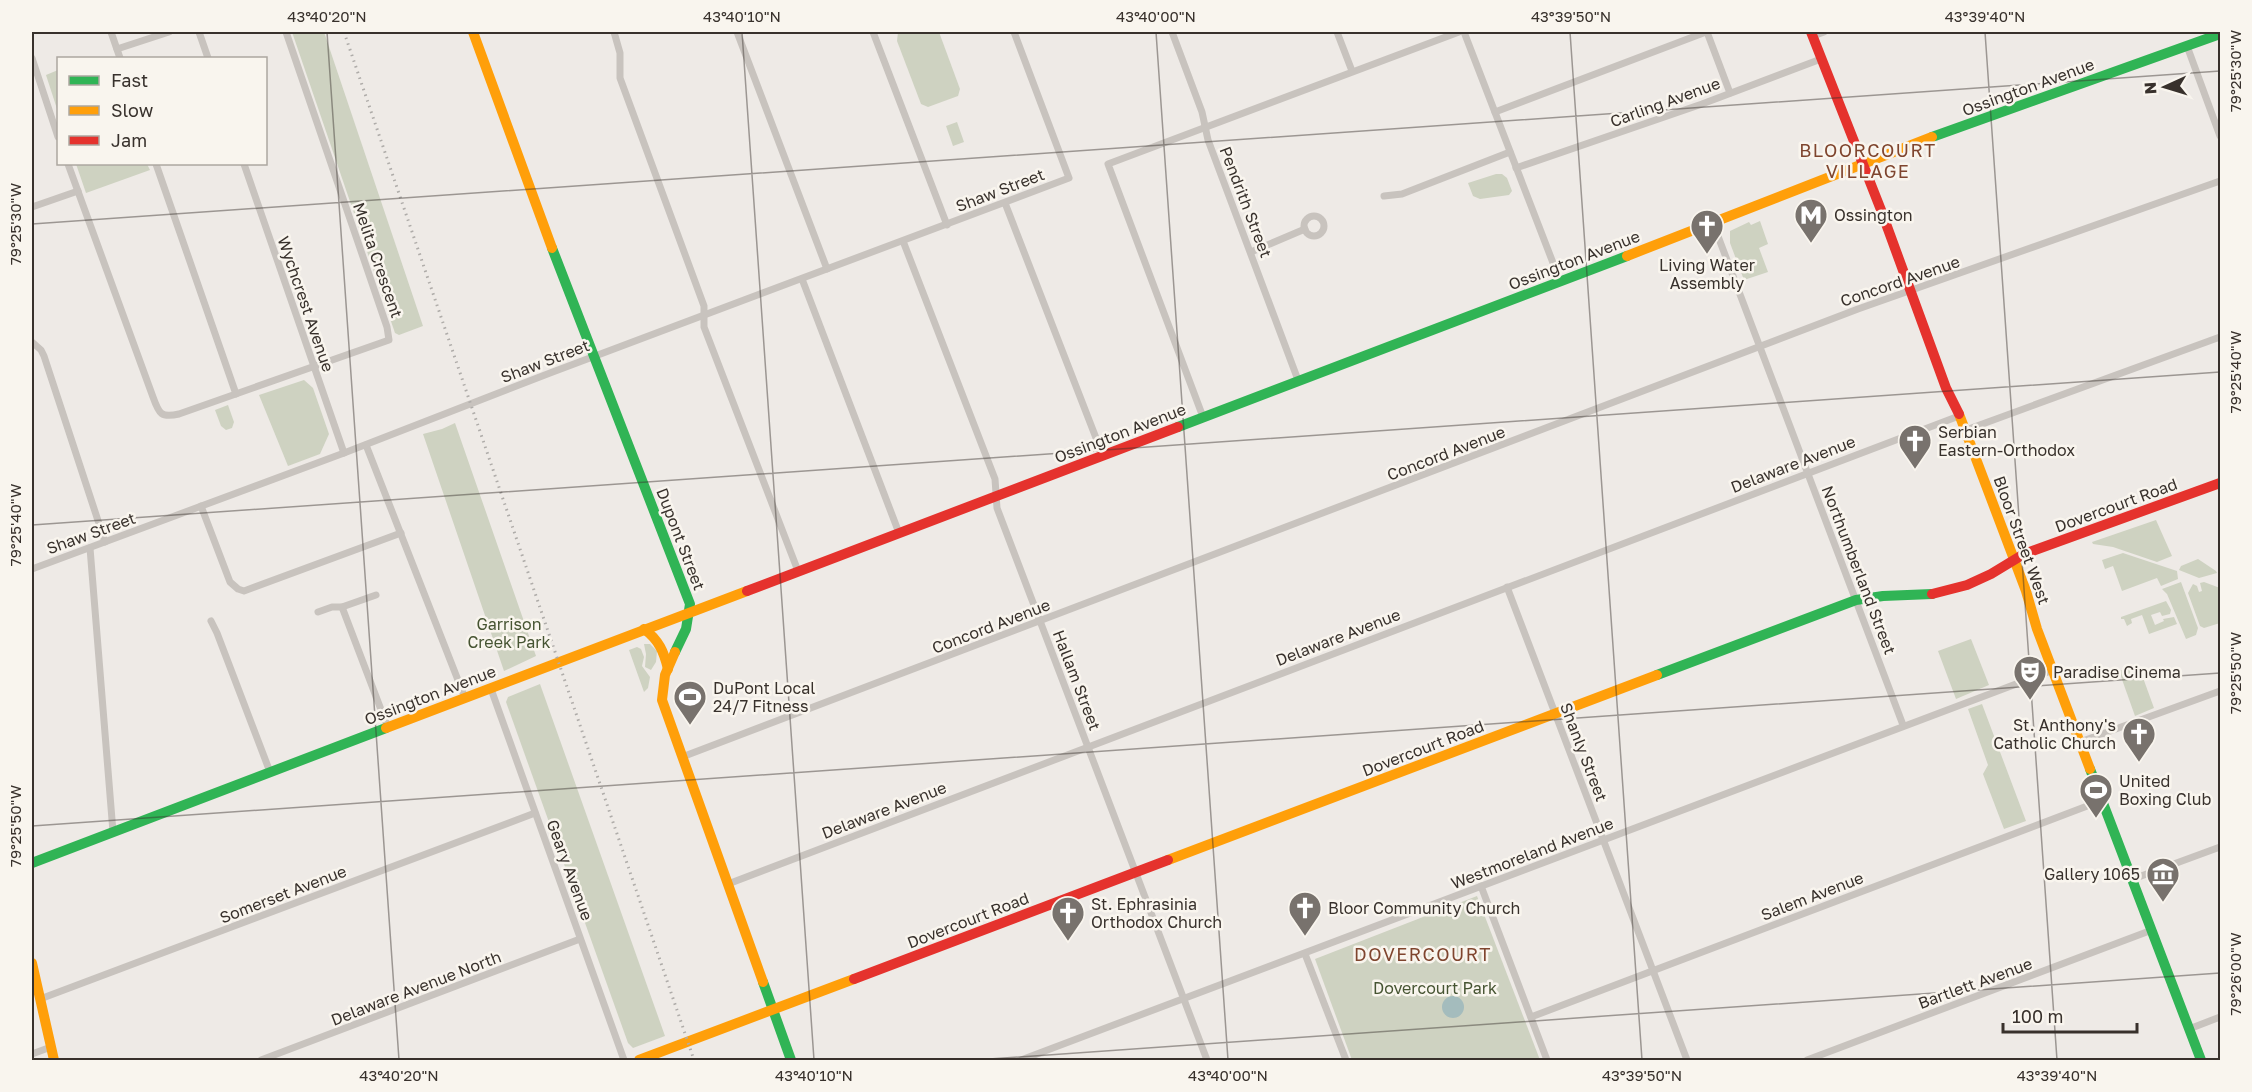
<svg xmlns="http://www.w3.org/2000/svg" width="2252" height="1092" font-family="'Golos Text',sans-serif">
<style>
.green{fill:#ced2c1}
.water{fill:#a4bcbd}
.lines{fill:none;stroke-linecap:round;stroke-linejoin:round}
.street{stroke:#c8c3be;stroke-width:7}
.fast{stroke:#30b455;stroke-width:10}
.slow{stroke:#ff9f0a;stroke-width:10}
.jam{stroke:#e5322d;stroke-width:10}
.rail{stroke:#afaca9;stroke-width:3;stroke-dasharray:1.5 4.5;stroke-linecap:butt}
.ticks{fill:none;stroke:#38312c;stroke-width:1.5;stroke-opacity:0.45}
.labels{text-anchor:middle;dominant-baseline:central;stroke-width:5;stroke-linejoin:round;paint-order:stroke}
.street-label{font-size:16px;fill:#38312c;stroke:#f9f5ee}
.poi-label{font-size:16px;fill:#38312c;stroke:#f9f5ee;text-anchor:start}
.park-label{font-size:16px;fill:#465432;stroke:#f9f5ee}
.neighbourhood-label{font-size:18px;letter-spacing:1.5px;fill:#7f452e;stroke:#f9f5ee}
.neatline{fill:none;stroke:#38312c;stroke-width:2}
.ticks-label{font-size:15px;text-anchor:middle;fill:#38312c}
</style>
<rect width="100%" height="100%" fill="#eeeae6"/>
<!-- green -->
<g class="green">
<polygon points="292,32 324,32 423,326 399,335 395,333"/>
<polygon points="898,32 939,32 960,89 958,96 928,107 921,104 897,41"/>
<polygon points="58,70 58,112 46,75"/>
<polygon points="957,122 964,142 953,146 946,126"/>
<polygon points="76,164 147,164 150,170 86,193"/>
<polygon points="1496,174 1502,174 1507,178 1512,191 1509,195 1480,199 1473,196 1468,183"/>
<polygon points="1760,221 1768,244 1759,248 1768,272 1744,280 1730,243 1730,231 1749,222 1751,225"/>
<polygon points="304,380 313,388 329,434 320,454 288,466 259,395"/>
<polygon points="228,405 234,422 232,428 226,430 221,426 215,410"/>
<polygon points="455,423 536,656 504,671 423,434 442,429"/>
<polygon points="2156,520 2172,556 2157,562 2113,547 2093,544 2092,542"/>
<polygon points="2123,553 2177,571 2178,579 2161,586 2157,578 2122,591 2113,566 2105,569 2102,560"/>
<polygon points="2198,559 2216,571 2217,573 2199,578 2179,570 2181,566"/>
<polygon points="2181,582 2198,628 2196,635 2186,639 2167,594 2162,589"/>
<polygon points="2204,582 2220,588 2220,623 2204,628 2200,626 2188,593 2193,584 2197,586 2199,592 2202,591 2200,583"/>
<polygon points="2166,601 2171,610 2170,614 2162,616 2160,612 2151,615 2155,625 2164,621 2163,619 2174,617 2177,624 2149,634 2142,615 2131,619 2132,623 2127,626 2124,619 2121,619 2121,617"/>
<polygon points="1971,639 1989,685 1956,699 1938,651"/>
<polygon points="644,644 650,644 657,651 656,662 651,670 645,667 646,654"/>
<polygon points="637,647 641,649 644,657 642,666 650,677 648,688 644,692 629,650"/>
<polygon points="2138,664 2154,708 2135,716 2119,671"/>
<polygon points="540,684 665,1036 633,1048 628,1043 506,702 508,697"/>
<polygon points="1982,704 2026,821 2004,829 1983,774 1988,765 1968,709"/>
<polygon points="1477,896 1540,1060 1352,1060 1315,959"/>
</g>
<!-- water -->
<circle class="water" cx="1453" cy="1007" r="11"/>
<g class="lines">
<!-- street -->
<g class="street">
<polyline points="111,32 120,58"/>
<polyline points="199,32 208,58"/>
<polyline points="614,32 620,53 620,78 704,306 704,327 798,571"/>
<polyline points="737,32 827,269"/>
<polyline points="873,32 947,225"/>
<polyline points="1172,32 1202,112 1208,140 1298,380"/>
<polyline points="1337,32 1352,71"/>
<polyline points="1464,32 1560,281"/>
<polyline points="1707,32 1730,93"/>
<polyline points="1813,36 1824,32"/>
<polyline points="2187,46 2220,136"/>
<polyline points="117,49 169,32"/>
<polyline points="32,58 58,137"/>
<polyline points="1495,112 1706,32"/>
<path d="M68 164 153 397C159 414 161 418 179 414L389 340 387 327 286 32"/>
<polyline points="156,164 236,394"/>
<polyline points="244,164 344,453"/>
<polyline points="1516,168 1702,104 1821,59"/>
<polyline points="1384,196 1402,194 1510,152"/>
<polyline points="1005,203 1103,456"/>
<polyline points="32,207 78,191"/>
<circle cx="1314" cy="226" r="10"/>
<polyline points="1713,223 1903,725"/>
<polyline points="903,241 995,479 997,508 1207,1060"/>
<polyline points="1251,252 1305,229"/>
<polyline points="802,279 899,533"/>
<polyline points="32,342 41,350 44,356 105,542"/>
<polyline points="1203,417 1108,164 1459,32"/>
<polyline points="1966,430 2220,337"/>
<polyline points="366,445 465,698"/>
<polyline points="201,506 230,582 238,589 244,591 401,533"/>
<polyline points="90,548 113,832"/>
<polyline points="32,569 344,453 550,373 1069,178 1014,32"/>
<polyline points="1507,587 1687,1060"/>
<polyline points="342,607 388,728"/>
<polyline points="318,612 332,607 342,607 376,595"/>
<polyline points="211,621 217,633 270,772"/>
<polyline points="491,689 624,1060"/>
<polyline points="2080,742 2220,691"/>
<polyline points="682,757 1858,309 2220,181"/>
<polyline points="2133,879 2220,847"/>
<polyline points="728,884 1959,416"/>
<polyline points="1481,886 1547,1060"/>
<polyline points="1305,954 1346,1060"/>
<polyline points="40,999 535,813"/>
<polyline points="1531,1017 2103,800"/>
<polyline points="2189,1029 2220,1017"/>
<polyline points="32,1054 51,1047"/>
<polyline points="261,1060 580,939"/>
<polyline points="1021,1060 2053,670"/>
<polyline points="1807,1060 2152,930"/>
</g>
<!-- fast -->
<g class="fast">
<polyline points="1932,137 2220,34"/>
<polyline points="552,248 690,604 686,629 675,652"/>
<polyline points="1178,427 1627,256"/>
<polyline points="1657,675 1856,600 1883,596 1932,594"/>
<polyline points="2090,769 2201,1060"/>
<polyline points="32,863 386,728"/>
<polyline points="763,982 791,1060"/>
</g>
<!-- slow -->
<g class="slow">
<polyline points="473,32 552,248"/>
<polyline points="1627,256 1932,137"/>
<polyline points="1959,414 2026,591 2037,629 2090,769"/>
<path d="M644 629C659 640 664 652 668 669"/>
<polyline points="675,652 665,675 662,700 763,982"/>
<polyline points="386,728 747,591"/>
<polyline points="1168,860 1657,675"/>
<polyline points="32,963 54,1060"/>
<polyline points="639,1060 854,979"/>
</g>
<!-- jam -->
<g class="jam">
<polyline points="1811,32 1881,210 1946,388 1959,414"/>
<polyline points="747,591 1178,427"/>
<polyline points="1932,594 1967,585 1991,574 2024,554 2220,483"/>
<polyline points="854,979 1168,860"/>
</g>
<!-- rail -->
<polyline class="rail" points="344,32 694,1060"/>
</g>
<!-- ticks -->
<path class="ticks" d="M327 32 399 1060M742 32 814 1060M1156 32 1228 1060M1570 32 1642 1060M1985 32 2057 1060M32 224 2220 71M32 525 2220 372M32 826 2220 673M975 1060 2220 973"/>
<!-- icons -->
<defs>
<g id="metro-pin" transform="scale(1.725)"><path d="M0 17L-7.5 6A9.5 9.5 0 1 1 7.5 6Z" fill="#78726d" stroke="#f9f5ee"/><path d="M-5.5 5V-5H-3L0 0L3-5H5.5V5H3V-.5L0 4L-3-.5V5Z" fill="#fff"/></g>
<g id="church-pin" transform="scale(1.725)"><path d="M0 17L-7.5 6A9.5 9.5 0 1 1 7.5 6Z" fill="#78726d" stroke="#f9f5ee"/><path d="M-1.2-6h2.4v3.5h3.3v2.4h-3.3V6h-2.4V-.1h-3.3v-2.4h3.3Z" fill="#fff"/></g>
<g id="theatre-pin" transform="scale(1.725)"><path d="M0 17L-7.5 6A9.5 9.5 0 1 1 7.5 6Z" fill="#78726d" stroke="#f9f5ee"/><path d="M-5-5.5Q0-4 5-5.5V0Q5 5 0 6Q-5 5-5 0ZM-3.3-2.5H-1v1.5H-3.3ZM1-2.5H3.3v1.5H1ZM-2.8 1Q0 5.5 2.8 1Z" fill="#fff"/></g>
<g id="stadium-pin" transform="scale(1.725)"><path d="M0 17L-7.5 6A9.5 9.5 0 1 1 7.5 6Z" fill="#78726d" stroke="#f9f5ee"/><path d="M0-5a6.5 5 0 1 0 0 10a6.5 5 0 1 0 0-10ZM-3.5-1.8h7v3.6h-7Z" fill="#fff"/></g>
<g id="museum-pin" transform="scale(1.725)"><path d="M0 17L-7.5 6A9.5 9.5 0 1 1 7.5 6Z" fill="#78726d" stroke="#f9f5ee"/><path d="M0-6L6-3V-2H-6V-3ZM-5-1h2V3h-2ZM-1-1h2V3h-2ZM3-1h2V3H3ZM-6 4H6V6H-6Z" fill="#fff"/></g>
</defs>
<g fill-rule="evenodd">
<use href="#metro-pin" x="1811" y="215"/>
<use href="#church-pin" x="1707" y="226"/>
<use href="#church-pin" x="1915" y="441"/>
<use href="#theatre-pin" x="2030" y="672"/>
<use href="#stadium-pin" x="690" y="697"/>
<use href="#church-pin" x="2139" y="734"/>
<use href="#stadium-pin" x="2096" y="790"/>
<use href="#museum-pin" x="2163" y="874"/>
<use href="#church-pin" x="1305" y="908"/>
<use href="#church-pin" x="1068" y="913"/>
</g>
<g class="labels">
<!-- street labels -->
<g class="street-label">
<text transform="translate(2028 87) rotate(-20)">Ossington Avenue</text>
<text transform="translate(1665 102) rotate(-20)">Carling Avenue</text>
<text transform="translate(1000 190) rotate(-21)">Shaw Street</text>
<text transform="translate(1246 202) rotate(69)">Pendrith Street</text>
<text transform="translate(378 260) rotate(71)">Melita Crescent</text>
<text transform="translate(1574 260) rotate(-21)">Ossington Avenue</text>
<text transform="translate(1900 281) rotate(-19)">Concord Avenue</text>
<text transform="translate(306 304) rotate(71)">Wychcrest Avenue</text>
<text transform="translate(545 361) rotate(-21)">Shaw Street</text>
<text transform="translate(1120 433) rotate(-21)">Ossington Avenue</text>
<text transform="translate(1446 453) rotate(-21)">Concord Avenue</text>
<text transform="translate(1793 464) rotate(-21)">Delaware Avenue</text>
<text transform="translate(2116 505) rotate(-20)">Dovercourt Road</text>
<text transform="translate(91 533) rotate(-20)">Shaw Street</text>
<text transform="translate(681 539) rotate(69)">Dupont Street</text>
<text transform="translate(2022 540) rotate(70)">Bloor Street West</text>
<text transform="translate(1859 570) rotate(69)">Northumberland Street</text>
<text transform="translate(991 626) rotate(-21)">Concord Avenue</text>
<text transform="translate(1338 637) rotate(-21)">Delaware Avenue</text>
<text transform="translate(1077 680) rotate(69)">Hallam Street</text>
<text transform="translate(430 695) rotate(-21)">Ossington Avenue</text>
<text transform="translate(1423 748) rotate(-21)">Dovercourt Road</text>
<text transform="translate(1584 752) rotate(69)">Shanly Street</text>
<text transform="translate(884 810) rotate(-21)">Delaware Avenue</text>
<text transform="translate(1532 853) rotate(-21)">Westmoreland Avenue</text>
<text transform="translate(570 870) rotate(70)">Geary Avenue</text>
<text transform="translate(283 894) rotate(-21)">Somerset Avenue</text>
<text transform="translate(1812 896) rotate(-21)">Salem Avenue</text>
<text transform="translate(968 920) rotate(-21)">Dovercourt Road</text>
<text transform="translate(1975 983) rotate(-20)">Bartlett Avenue</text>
<text transform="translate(416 988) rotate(-21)">Delaware Avenue North</text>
</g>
<!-- poi labels -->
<g class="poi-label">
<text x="1834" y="215">Ossington</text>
<text x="1707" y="265" text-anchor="middle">Living Water<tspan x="1707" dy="18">Assembly</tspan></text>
<text x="1938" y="432">Serbian<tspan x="1938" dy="18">Eastern-Orthodox</tspan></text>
<text x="2053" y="672">Paradise Cinema</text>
<text x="713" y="688">DuPont Local<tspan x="713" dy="18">24/7 Fitness</tspan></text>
<text x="2116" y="725" text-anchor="end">St. Anthony's<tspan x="2116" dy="18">Catholic Church</tspan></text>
<text x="2119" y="781">United<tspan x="2119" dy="18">Boxing Club</tspan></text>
<text x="2140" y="874" text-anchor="end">Gallery 1065</text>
<text x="1091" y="904">St. Ephrasinia<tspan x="1091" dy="18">Orthodox Church</tspan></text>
<text x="1328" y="908">Bloor Community Church</text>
</g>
<!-- park labels -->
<g class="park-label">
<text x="509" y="624">Garrison<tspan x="509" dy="18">Creek Park</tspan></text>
<text x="1435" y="988">Dovercourt Park</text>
</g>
<!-- neighbourhood labels -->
<g class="neighbourhood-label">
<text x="1868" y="150">BLOORCOURT<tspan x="1868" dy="21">VILLAGE</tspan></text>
<text x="1423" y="954">DOVERCOURT</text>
</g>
</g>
<!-- border -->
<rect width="2252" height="1092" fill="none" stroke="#f9f5ee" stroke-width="66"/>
<!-- legend -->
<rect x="57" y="57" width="210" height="108" fill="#f9f5ee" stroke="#aca7a0" stroke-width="1.5"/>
<rect x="69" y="76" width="30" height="9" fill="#30b455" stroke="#aca7a0" stroke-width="1.5"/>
<text x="111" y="87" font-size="18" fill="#38312c">Fast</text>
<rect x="69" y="106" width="30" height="9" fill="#ff9f0a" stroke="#aca7a0" stroke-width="1.5"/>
<text x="111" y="117" font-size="18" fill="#38312c">Slow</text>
<rect x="69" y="136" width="30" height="9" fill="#e5322d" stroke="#aca7a0" stroke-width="1.5"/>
<text x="111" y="147" font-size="18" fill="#38312c">Jam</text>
<!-- north arrow -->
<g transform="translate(2165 87) rotate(266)" stroke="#f9f5ee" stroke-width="4.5" paint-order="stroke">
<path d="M0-4.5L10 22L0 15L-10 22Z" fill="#38312c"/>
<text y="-9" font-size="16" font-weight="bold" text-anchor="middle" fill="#38312c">N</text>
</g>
<!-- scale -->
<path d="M2003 1023v9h134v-9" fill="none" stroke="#38312c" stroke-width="3"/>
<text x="2012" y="1023" font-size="18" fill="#38312c" stroke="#f9f5ee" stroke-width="4.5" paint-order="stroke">100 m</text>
<rect x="33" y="33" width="2186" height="1026" class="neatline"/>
<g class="ticks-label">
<text x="327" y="22">43°40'20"N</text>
<text x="742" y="22">43°40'10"N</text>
<text x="1156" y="22">43°40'00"N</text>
<text x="1571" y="22">43°39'50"N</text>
<text x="1985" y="22">43°39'40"N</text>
<text transform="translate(2236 71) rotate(-90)" y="5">79°25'30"W</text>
<text transform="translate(16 224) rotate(-90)" y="5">79°25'30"W</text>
<text transform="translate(2236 372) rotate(-90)" y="5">79°25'40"W</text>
<text transform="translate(16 525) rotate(-90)" y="5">79°25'40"W</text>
<text transform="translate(2236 673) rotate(-90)" y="5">79°25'50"W</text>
<text transform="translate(16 826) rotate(-90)" y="5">79°25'50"W</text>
<text transform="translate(2236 974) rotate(-90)" y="5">79°26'00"W</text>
<text x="399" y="1081">43°40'20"N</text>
<text x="814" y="1081">43°40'10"N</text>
<text x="1228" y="1081">43°40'00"N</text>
<text x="1642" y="1081">43°39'50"N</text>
<text x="2057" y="1081">43°39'40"N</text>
</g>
</svg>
